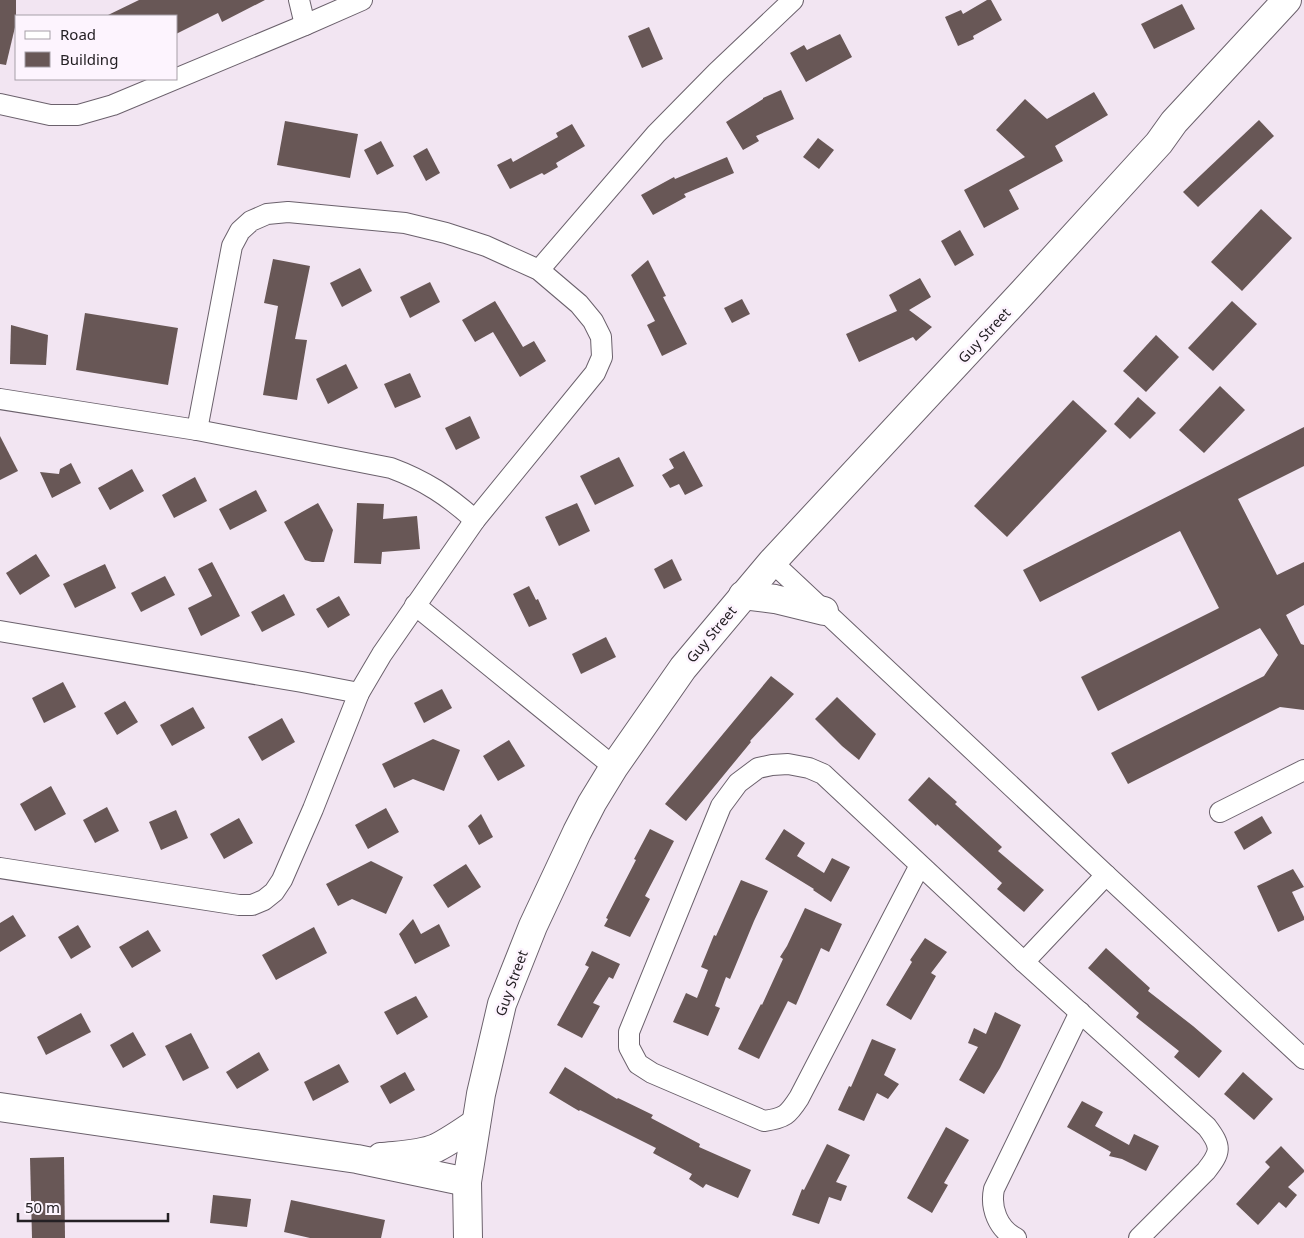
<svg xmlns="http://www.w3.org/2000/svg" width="1304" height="1238" font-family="'Noto Sans',sans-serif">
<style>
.building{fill:#685756}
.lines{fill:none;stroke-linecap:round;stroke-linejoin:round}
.street-casing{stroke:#6b616c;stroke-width:22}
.secondary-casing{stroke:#6b616c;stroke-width:30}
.street{stroke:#fff;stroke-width:20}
.secondary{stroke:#fff;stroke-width:28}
.labels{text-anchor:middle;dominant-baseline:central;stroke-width:5;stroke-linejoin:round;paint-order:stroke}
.street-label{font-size:14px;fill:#242024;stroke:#fdf4fe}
</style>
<rect width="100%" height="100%" fill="#f2e5f2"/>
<!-- building -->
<g class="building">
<polygon points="0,0 16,0 16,23 6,65 0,64"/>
<polygon points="139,0 265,0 222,22 218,13 176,34 176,16 106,16"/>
<polygon points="987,0 991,0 1002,20 973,36 974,39 958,46 945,17 961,10 963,14"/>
<polygon points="1182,4 1195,29 1154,49 1141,24"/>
<polygon points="649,27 663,59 642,68 628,36"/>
<polygon points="840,34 852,57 806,82 790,53 804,45 807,50"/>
<polygon points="781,90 794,119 756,136 759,141 743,150 726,122 763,99 763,98"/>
<polygon points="1094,92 1108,115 1055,146 1063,161 1009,190 1019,209 984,228 964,190 1025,157 996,130 1025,99 1047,119"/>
<polygon points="1259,120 1274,136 1198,207 1183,192"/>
<polygon points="285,121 358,134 350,178 277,165"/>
<polygon points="572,124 585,146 556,163 558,167 544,175 542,173 510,189 497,165 511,158 513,162 558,137 556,133"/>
<polygon points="818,138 834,150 819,169 803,157"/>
<polygon points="381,141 394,166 377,175 364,150"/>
<polygon points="427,148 440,173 426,181 413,156"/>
<polygon points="727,157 734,173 684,194 686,197 653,215 641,195 674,177 675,179"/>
<polygon points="1261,209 1292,238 1242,291 1211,262"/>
<polygon points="960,230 974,255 955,266 941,241"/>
<polygon points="273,259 310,266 295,339 307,340 297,400 263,395 278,306 264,303"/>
<polygon points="648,260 666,296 663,297 687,344 662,356 647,325 655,321 631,275"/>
<polygon points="360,268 372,291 342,307 330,283"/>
<polygon points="920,278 931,297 909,310 932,327 916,341 913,337 859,362 846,334 897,311 889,295"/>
<polygon points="430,282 440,302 410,318 400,297"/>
<polygon points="742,299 750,314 732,323 724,308"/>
<polygon points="495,301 523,347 534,341 546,361 520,377 493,332 475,342 462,320"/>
<polygon points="1232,301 1257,324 1213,371 1188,348"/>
<polygon points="85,313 178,328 168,385 76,370"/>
<polygon points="11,325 48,335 46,365 10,364"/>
<polygon points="1156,335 1179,357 1146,392 1123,371"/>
<polygon points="346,364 358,388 328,404 316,379"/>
<polygon points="410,373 421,397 395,408 384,384"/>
<polygon points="1220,386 1245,410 1204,453 1179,430"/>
<polygon points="1138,397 1156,413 1130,439 1114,424"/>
<polygon points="1073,400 1107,431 1007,537 974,506"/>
<polygon points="470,416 480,438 456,450 445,428"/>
<polygon points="1304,427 1304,466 1238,499 1277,575 1304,562 1304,605 1286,615 1301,644 1304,645 1304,710 1280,707 1128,784 1111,753 1264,676 1278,655 1260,628 1098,711 1081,677 1219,608 1180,531 1040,602 1023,570"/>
<polygon points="0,436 18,471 0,480"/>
<polygon points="684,451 703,486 685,495 679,484 670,488 662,475 674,468 669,459"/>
<polygon points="619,457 634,486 595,505 580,476"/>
<polygon points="71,463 81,483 52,498 40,472 59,474 60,469"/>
<polygon points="132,469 144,491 110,510 98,488"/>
<polygon points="195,477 207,501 174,518 162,495"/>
<polygon points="256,490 267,511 230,530 219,509"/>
<polygon points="318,503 333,530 324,562 312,562 305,560 284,522"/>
<polygon points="357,503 384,504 383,519 417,516 420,549 382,552 381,564 354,563"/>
<polygon points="577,503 590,531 559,546 545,517"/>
<polygon points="36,554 50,576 20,595 6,573"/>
<polygon points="672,559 682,580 664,589 654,569"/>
<polygon points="212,562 240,616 201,636 188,608 212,596 198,569"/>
<polygon points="105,564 116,588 75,608 63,584"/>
<polygon points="165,576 175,595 141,612 131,593"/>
<polygon points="529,586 536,600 538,599 547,619 529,627 513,594"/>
<polygon points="284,594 295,615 262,632 251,612"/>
<polygon points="339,596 350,615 328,628 316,609"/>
<polygon points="606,637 616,657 581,674 572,654"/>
<polygon points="771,676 794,694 750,741 751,742 686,821 665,804"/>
<polygon points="63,682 76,707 44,723 32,698"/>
<polygon points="442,689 452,708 424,723 414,703"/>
<polygon points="837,697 876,734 859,760 842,746 815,719"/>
<polygon points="125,701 138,722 117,735 104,713"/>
<polygon points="193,707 205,728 172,746 160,725"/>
<polygon points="282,718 295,742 262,761 248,737"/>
<polygon points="433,739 460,750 444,791 413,779 394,788 382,764"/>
<polygon points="509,740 525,766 498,781 483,756"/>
<polygon points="929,777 957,802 955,804 1002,847 998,851 1044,890 1024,912 997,889 1002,883 937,824 936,826 908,800"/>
<polygon points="51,786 66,814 35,831 20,804"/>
<polygon points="107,807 119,831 95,843 83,820"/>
<polygon points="386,808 399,832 368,849 355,825"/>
<polygon points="176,810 188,838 161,850 149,822"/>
<polygon points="481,814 493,837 479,845 468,826"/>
<polygon points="1262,816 1272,833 1244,850 1234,832"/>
<polygon points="239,818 253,843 224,859 210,834"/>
<polygon points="650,829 674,841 645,896 650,899 630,937 604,926 608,919 606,918 636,860 634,859"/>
<polygon points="784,829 805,843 797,856 824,873 832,858 850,867 831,902 813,890 814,889 765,859"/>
<polygon points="371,861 403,877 386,914 352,899 338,906 326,884"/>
<polygon points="466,864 481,887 448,908 433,885"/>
<polygon points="1293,869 1304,887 1292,892 1304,917 1304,920 1278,932 1257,886"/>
<polygon points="741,880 768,891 754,921 730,979 726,977 715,1006 720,1008 708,1036 673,1022 686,993 697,998 708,970 701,967 714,935 716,936"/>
<polygon points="805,908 842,924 829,952 821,948 796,1005 788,1001 759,1059 738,1049 761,1004 762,1005 783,959 780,957 787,946"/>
<polygon points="13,915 26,936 0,952 0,923"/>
<polygon points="413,919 421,934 439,924 450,946 415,964 399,934"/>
<polygon points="78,925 91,947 71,959 58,937"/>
<polygon points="314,927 327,953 276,980 262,955"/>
<polygon points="148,930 161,951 132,968 119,947"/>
<polygon points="925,938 947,952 931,973 936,976 911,1020 886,1005 912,962 910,960"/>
<polygon points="1106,948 1150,988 1148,991 1193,1026 1222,1051 1199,1078 1174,1057 1179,1051 1136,1017 1139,1013 1088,968"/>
<polygon points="592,951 620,964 613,979 609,977 593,1003 600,1006 582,1038 557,1025 589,967 585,965"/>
<polygon points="416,996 428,1017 397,1035 384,1012"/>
<polygon points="995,1012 1021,1025 1000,1068 984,1094 959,1080 978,1047 968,1043 974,1028 986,1034"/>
<polygon points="81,1013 91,1032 46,1055 37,1037"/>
<polygon points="133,1032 146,1055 123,1068 110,1045"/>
<polygon points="191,1033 209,1068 183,1081 165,1046"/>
<polygon points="872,1039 896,1049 884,1075 899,1084 888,1099 877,1093 864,1121 838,1110 849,1086 851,1087"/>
<polygon points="259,1052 269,1070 237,1089 226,1072"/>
<polygon points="339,1064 349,1082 313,1101 304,1082"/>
<polygon points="565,1067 617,1099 618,1098 653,1115 651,1118 700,1144 699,1147 751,1170 738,1198 706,1184 703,1188 689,1179 692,1174 653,1153 656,1148 580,1110 579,1111 549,1093"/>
<polygon points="405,1072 415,1090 390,1104 380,1086"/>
<polygon points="1243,1072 1273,1099 1254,1120 1224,1094"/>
<polygon points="1082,1101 1103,1112 1095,1126 1129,1145 1134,1134 1159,1146 1146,1171 1122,1159 1109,1156 1111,1152 1067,1127"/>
<polygon points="946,1127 969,1140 944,1183 948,1185 932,1213 907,1198"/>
<polygon points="827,1144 850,1155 836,1182 847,1186 841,1201 829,1197 819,1224 792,1215 802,1189 804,1190"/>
<polygon points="1281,1146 1304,1170 1304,1172 1288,1187 1297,1195 1286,1208 1279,1202 1258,1225 1236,1204 1270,1167 1265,1162"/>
<polygon points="64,1157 65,1238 32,1238 30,1158"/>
<polygon points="213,1195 251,1199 247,1227 210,1223"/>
<polygon points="291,1200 385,1220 381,1238 310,1238 284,1232"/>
</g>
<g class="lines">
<!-- street casing -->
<g class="street-casing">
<g id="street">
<polyline points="299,0 305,25"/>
<polyline points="0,104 50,115 78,115 113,105 305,25 362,0"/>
<polyline points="539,270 656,134 717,72 793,0"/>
<path d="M0 399 197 430 391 468C426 481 448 496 475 520"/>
<polyline points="772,562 1106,875 1304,1059"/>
<polyline points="415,605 614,767"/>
<polyline points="0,631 302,682 359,693"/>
<polyline points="1220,812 1304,770"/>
<path d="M920 865 799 1098C788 1115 785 1118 764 1121L652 1073 638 1064 629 1047V1032L721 806 738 783 758 768 772 765 788 764 809 768 823 774 1024 962 1207 1127C1222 1147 1221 1152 1206 1171L1139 1238"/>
<polyline points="0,868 239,905 252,905 264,900 274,892 282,880 313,809 359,693 382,654 475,520 595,373 602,357 601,337 593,321 579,304 539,270 486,246 446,233 405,223 288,212 267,214 251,221 240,231 232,246 197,430"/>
<polyline points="1024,962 1106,875"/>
<path d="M1016 1238C998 1229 990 1208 994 1189L1080 1012"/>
</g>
</g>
<!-- secondary casing -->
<g class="secondary-casing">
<g id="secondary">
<polyline points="743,595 775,599 824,611"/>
<polyline points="0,1107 357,1159 467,1182"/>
<path d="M381 1157C399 1155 419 1155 436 1148 450 1141 463 1132 476 1123"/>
<polyline points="468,1238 467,1182 481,1094 502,1004 533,926 577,832 592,803 614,767 683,668 772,562 1024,291 1159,143 1174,122 1287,0"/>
</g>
</g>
<!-- street -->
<use href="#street" class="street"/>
<!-- secondary -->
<use href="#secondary" class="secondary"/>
</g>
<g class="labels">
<!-- street labels -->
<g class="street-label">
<text transform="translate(984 335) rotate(-47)">Guy Street</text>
<text transform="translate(711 634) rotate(-50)">Guy Street</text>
<text transform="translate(511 983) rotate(-70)">Guy Street</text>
</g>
</g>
<!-- legend -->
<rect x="15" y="15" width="162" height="65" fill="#fdf4fe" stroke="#a69fa7"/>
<rect x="25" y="31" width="25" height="8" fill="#ffffff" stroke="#a69fa7"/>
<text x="60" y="40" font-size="15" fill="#242024">Road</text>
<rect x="25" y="52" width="25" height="15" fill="#685756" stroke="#a69fa7"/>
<text x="60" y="65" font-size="15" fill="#242024">Building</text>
<!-- scale -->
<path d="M18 1213v8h150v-8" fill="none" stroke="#242024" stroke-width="2.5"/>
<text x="25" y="1213" font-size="15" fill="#242024" stroke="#fdf4fe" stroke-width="4" paint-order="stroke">50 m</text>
</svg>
